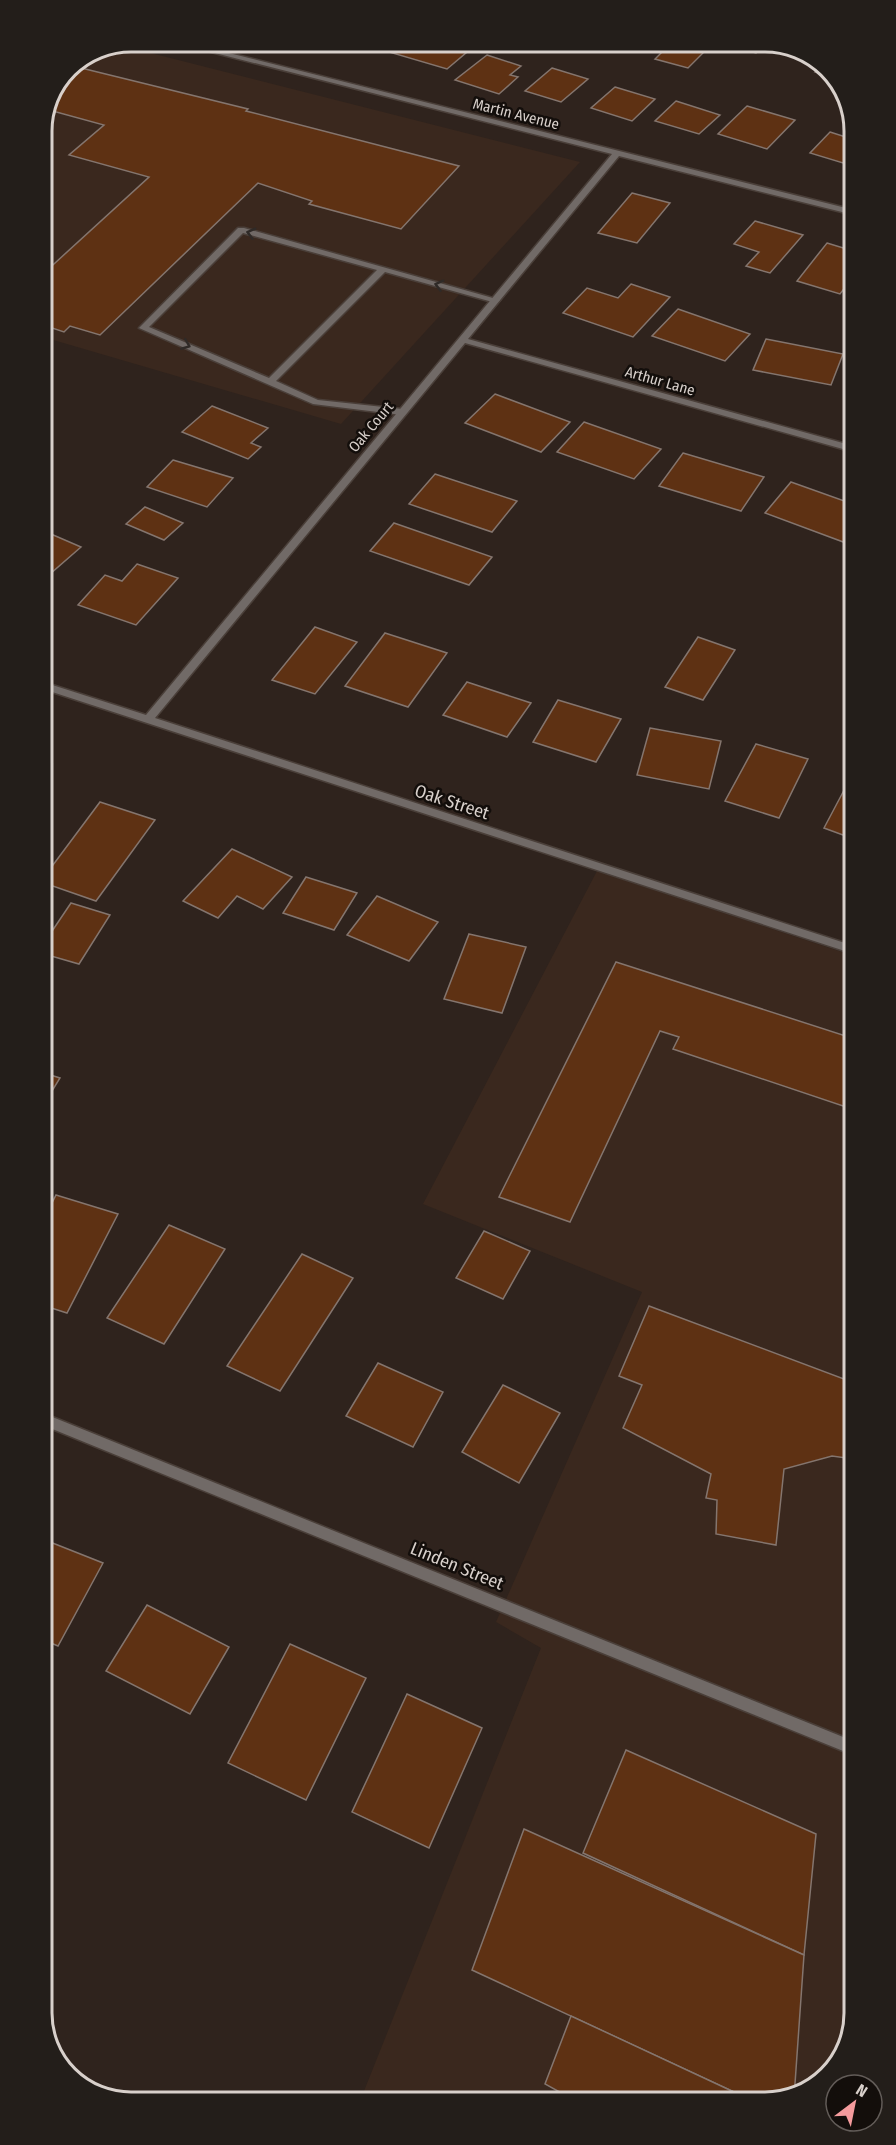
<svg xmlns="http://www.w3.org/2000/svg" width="896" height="2145" font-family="'Fira Sans Condensed',sans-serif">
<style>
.built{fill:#3a281e}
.building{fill:#5e3113;stroke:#84756e;stroke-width:1.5}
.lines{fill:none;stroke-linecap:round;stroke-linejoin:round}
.lane-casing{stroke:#4a3f39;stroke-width:3}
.street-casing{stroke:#4a3f39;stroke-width:3}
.lane{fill:#716a67;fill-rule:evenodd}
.street{fill:#716a67;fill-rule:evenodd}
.oneway{stroke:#2f2a27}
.labels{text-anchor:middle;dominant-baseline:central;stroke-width:5;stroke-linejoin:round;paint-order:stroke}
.far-street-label{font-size:15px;fill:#d8d0cb;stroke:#130e0b}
.street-label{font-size:18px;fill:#d8d0cb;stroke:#130e0b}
.rim{fill:none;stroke:#d8d0cb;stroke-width:3}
</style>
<rect width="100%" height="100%" fill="#2f231d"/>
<!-- built -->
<g class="built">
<polygon points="123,46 580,162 341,424 43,337 42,126 68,68"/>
<polygon points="597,871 851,955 854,2014 836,2068 793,2098 360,2101 541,1648 496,1622 642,1292 423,1204"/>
</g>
<!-- building -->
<g class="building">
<polygon points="401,42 458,42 452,48 467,52 447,69 389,52"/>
<polygon points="725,42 768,42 756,53 723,44"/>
<polygon points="671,43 704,52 688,68 655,59"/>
<polygon points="803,54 819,61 831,77 815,72 821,66 797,59"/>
<polygon points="487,55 521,66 510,75 518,77 499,94 455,80"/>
<polygon points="73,66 248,109 246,111 459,166 401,229 309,204 312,201 258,183 100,335 70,326 64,332 43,325 43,274 149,177 69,155 104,125 49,110 68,68"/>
<polygon points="552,68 588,79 561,102 525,91"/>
<polygon points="615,87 655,99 632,121 591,108"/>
<polygon points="676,101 720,115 699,134 655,121"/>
<polygon points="747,106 795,120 767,149 718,134"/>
<polygon points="830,132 849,138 849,157 843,163 810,153"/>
<polygon points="632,193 670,203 637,243 598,233"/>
<polygon points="755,221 803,235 770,273 746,266 759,252 734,244"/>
<polygon points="827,243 850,250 850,281 840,294 797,281"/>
<polygon points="631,284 670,297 633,337 563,313 587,288 618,298"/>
<polygon points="678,309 750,334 725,361 652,336"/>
<polygon points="766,339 843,354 831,385 753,370"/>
<polygon points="495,394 570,422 541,452 465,423"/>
<polygon points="212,406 268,428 251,443 261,447 248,459 182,432"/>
<polygon points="584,422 661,449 634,479 557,452"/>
<polygon points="683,453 764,477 741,511 659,486"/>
<polygon points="173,460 233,478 207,507 147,487"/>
<polygon points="435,474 517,501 492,532 409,504"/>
<polygon points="791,482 850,503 850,538 846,543 765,513"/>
<polygon points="145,507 183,523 164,540 126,524"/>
<polygon points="394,523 492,557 469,585 370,551"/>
<polygon points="44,531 81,547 43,580 43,532"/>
<polygon points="137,564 178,578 136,625 78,605 105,575 122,581"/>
<polygon points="315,627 357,642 315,694 272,680"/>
<polygon points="385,633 447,653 408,707 345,686"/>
<polygon points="698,637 735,650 703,700 665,687"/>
<polygon points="467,682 531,703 507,737 443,715"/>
<polygon points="558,700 621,719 596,762 533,742"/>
<polygon points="650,728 721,741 709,789 637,775"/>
<polygon points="756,744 808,759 779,818 725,801"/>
<polygon points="851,777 851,838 824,828"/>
<polygon points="100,802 155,820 96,901 44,883 44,877"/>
<polygon points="232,849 292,877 263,909 237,896 218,918 183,901"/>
<polygon points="306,877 357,893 334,930 283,913"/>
<polygon points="377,896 438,922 409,961 347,935"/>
<polygon points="71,903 110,915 79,964 44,954 44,943"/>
<polygon points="469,934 526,947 502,1013 444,999"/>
<polygon points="616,962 852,1038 852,1109 673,1049 679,1037 660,1031 570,1222 499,1197"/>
<polygon points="44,1073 60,1078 44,1104"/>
<polygon points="56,1195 118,1214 67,1313 45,1306 45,1217"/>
<polygon points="169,1225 225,1249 164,1344 107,1318"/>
<polygon points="484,1231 530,1251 503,1299 456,1278"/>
<polygon points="302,1254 353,1278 280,1391 227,1366"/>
<polygon points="649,1306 852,1382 853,1459 832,1456 784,1469 776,1545 716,1534 717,1500 706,1498 711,1474 623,1428 642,1385 619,1376"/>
<polygon points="378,1363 443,1392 413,1447 346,1416"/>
<polygon points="503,1385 560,1413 519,1483 462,1452"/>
<polygon points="45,1540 103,1563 58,1646 46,1641"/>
<polygon points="147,1605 229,1647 190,1714 106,1671"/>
<polygon points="290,1644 366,1678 306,1800 228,1763"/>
<polygon points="407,1694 482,1728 429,1848 352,1812"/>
<polygon points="626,1750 816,1834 804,1955 583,1853"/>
<polygon points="524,1829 804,1955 794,2098 749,2099 472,1970"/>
<polygon points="571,2016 749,2099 574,2100 545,2084"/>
</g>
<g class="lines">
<!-- lane casing -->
<g class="lane-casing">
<path id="lane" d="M238 228H244L500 300 496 303 385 272 276 381 318 400 402 409 407 412 402 415 313 404 139 328ZM243 233 377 270 269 378 149 327Z"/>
</g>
<!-- street casing -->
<g class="street-casing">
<g id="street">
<polygon points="172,42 185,42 850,209 850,214 619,156 468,339 850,445 850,451 465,343 155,718 851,945 851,953 43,689 43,682 146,715 612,154"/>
<polygon points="45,1414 853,1741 853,1755 45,1426"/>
</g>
</g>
<!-- lane -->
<use href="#lane" class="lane"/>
<!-- street -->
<use href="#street" class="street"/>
</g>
<!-- one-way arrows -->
<defs><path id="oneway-chevron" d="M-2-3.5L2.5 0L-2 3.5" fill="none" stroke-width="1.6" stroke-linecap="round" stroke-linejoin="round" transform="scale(1.5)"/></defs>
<g class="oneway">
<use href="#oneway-chevron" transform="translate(251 233) rotate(-165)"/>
<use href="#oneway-chevron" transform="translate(439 285) rotate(-165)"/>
<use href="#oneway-chevron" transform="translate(186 345) rotate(22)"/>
</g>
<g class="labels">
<!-- far-street labels -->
<g class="far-street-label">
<text transform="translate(516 114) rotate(14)">Martin Avenue</text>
<text transform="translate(660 381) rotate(16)">Arthur Lane</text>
<text transform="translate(371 427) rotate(-50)">Oak Court</text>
</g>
<!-- street labels -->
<g class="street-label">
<text transform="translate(452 802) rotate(18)">Oak Street</text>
<text transform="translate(457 1566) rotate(22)">Linden Street</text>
</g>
</g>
<!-- crop -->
<path d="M0 0H896V2145H0ZM131 52H765A79 79 0 0 1 844 131V2013A79 79 0 0 1 765 2092H131A79 79 0 0 1 52 2013V131A79 79 0 0 1 131 52Z" fill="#231e1a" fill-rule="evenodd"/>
<path class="rim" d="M131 52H765A79 79 0 0 1 844 131V2013A79 79 0 0 1 765 2092H131A79 79 0 0 1 52 2013V131A79 79 0 0 1 131 52Z"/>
<!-- north arrow -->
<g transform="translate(854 2103) rotate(32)"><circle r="28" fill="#130e0b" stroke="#625c58" stroke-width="1.5"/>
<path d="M0-4.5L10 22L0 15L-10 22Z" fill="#f59b9d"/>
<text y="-9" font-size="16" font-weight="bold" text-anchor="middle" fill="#d8d0cb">N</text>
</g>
</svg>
